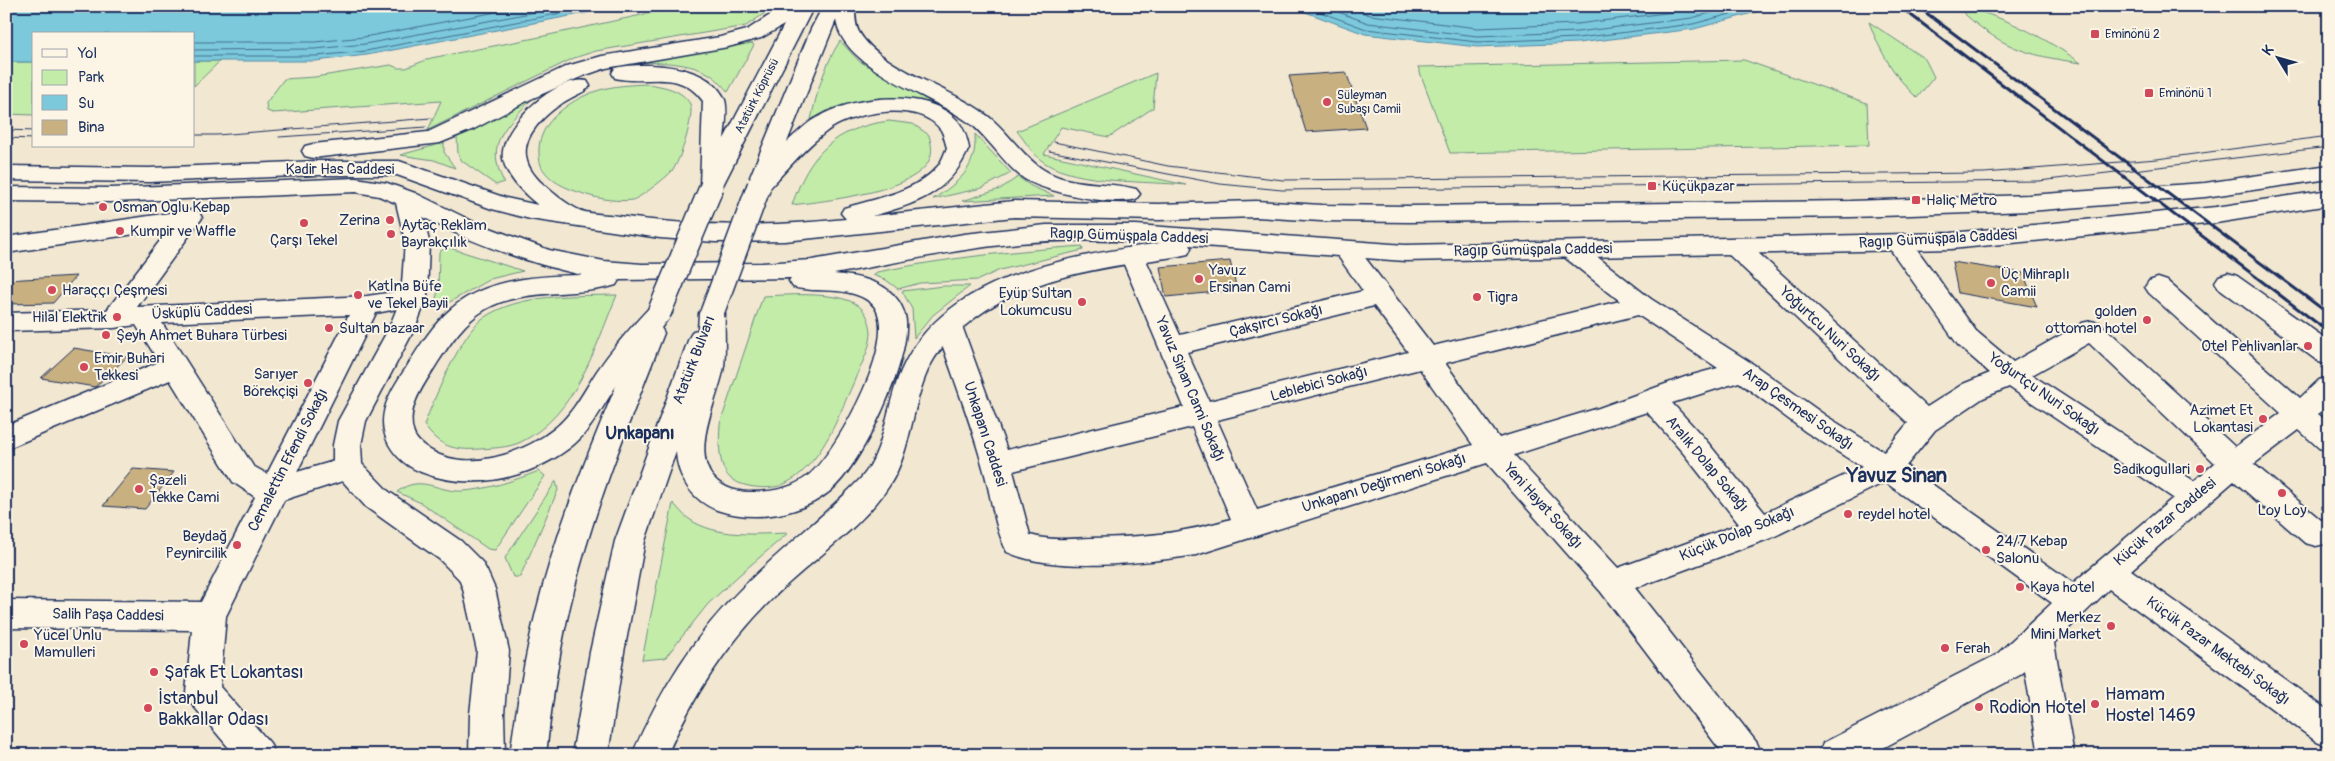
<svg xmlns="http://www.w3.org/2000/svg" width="2335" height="761" font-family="Pangolin,sans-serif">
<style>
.green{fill:#c2eca8;stroke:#6e8e83}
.water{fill:#7cc9db;stroke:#558ba9}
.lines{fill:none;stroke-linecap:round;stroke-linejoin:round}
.shore{stroke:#426d90;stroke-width:1}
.building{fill:#c8b080;stroke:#1b2f5e}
.minor-casing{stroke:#1b2f5e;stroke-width:3}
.major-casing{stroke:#1b2f5e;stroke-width:3}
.minor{fill:#fcf5e5;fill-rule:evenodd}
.major{fill:#fcf5e5;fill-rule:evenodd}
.tram{stroke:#1b2f5e;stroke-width:1}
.rail-far1{stroke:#1b2f5e;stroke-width:3}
.rail{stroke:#1b2f5e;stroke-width:4.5}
.major-bridge-casing{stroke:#1b2f5e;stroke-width:26;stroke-linecap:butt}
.major-bridge{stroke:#fcf5e5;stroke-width:23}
.poi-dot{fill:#d1495b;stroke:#fcf5e5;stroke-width:2}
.labels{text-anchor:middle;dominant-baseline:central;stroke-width:4;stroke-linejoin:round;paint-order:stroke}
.far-poi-label{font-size:12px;fill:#1b2f5e;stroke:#fcf5e5;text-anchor:start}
.far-street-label{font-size:12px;fill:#1b2f5e;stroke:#fcf5e5}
.street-label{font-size:15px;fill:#1b2f5e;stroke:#fcf5e5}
.poi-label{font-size:15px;fill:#1b2f5e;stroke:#fcf5e5;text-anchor:start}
.quarter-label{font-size:18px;font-weight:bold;fill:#1b2f5e;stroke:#fcf5e5}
.near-poi-label{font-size:18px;fill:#1b2f5e;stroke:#fcf5e5;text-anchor:start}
.district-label{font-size:20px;font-weight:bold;fill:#1b2f5e;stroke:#fcf5e5}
</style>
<rect width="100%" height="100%" fill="#f2e7d1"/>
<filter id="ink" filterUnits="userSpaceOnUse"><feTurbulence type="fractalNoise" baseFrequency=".02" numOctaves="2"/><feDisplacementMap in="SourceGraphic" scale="10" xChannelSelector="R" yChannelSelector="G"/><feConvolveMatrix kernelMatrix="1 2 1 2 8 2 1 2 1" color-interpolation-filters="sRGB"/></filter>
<g filter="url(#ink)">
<!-- green -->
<g class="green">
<polygon points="683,6 753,6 765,13 746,26 596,51 574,58 428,130 441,101 273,113 267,111 266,103 284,79 315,77 391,65 398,68 406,68 431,58 535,38"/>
<path d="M1956 6C2001 14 2044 37 2081 63 2024 55 1999 47 1956 6Z"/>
<path d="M1869 22 1925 59 1934 77 1917 98C1894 76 1880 52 1869 22Z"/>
<path d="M840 41 859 61 933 103C916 101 898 97 882 98 857 100 833 109 811 120 816 94 825 64 840 41Z"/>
<path d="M752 43 754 45 728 92C723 86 717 79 711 75 690 62 661 62 637 63Z"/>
<polygon points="1744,60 1867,103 1869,145 1450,153 1418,67"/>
<polygon points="194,61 220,61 194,86"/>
<polygon points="6,62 34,62 34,115 6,114"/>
<path d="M1156 73 1153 108 1109 137 1061 127 1044 154 1186 185C1147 181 1078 184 1045 163 1034 156 1025 141 1017 131Z"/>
<path d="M647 84C662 86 682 89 690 104 695 115 680 162 672 171 667 177 639 199 632 200 619 202 600 199 587 195 572 190 555 185 545 172 541 168 539 160 539 154 537 127 561 107 584 96 604 86 626 85 647 84Z"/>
<path d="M532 99C506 126 484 143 504 182L496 185 462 161 458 154 457 137Z"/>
<path d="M889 121 913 124 929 135C931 143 933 150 930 158 919 192 822 201 792 205 809 154 835 128 889 121Z"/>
<path d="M975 134 1011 173 982 188 933 199C959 182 977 169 975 134Z"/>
<polygon points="444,143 444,152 455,168 434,160 400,155"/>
<polygon points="1018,177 1031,186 1054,196 962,201 1000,189"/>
<path d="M1082 246 1083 250 1000 270 978 280 920 283 898 289 886 280 873 275 877 272C946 258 1013 251 1082 246Z"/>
<polygon points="447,247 523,271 490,279 441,307 433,309 438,291 439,252"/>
<polygon points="943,286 970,286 933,315 914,338 912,309 902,291"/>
<path d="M617 295C595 347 576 415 521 442 508 448 493 448 480 449 454 451 438 446 424 425 434 399 461 334 483 318 520 293 574 296 617 295Z"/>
<path d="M763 296C787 295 846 290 862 309 868 315 871 326 871 334 870 351 859 368 853 384 839 415 827 449 802 472 797 477 786 484 779 486 764 490 734 487 726 473 718 460 719 439 720 424Z"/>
<path d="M539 471 545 476 495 550 488 549 421 503 397 492C421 473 438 493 464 491 490 489 515 480 539 471Z"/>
<polygon points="556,481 558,490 520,577 513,577 505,558"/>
<path d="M673 503C678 508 683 515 689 519 716 538 757 534 788 533L738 576 708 604 665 658 642 660Z"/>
</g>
<!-- water -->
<g class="water">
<polygon points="6,6 622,6 367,55 316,61 194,61 194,34 34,34 34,62 6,62"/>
<polygon points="1289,6 1778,6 1694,29 1578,43 1477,47 1365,34"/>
</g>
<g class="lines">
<!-- shore -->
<g class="shore">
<polyline points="1304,6 1366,29 1477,42 1578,38 1693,24 1760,6"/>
<polyline points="1322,6 1368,23 1477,36 1577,32 1692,18 1735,6"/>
<polyline points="1344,6 1370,15 1478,28 1577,24 1690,10 1705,6"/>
<polyline points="194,42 315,42 364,37 528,6"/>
<polyline points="194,50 315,49 365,44 568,6"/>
<polyline points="194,56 316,56 366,51 598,6"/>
</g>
</g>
<!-- building -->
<g class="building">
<polygon points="1346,72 1366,128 1306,132 1289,76"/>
<polygon points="1230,261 1237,290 1166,297 1160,267"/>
<polygon points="1952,262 2023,273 2037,307 1958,293"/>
<polygon points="76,276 53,303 6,304 6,280"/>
<polygon points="74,348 127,357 95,387 41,378"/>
<polygon points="133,469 174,472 145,509 103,506"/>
</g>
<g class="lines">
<!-- minor casing -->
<g class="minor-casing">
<g id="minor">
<path d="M190 210 199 212 202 218 137 307 367 296 414 289 423 292 427 298 423 304 376 313 297 472 348 457 358 460 363 468 358 476 284 500 226 616 220 687 270 743 275 755H235L191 703 186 692 192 630 6 628V600L201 602 255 497 233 482 170 380 6 449V426L159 362 136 325 114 328 6 331V313L107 310 169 229 6 253V237ZM349 315 267 474 253 466 162 323Z"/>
<path d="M1899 235 1908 237 1976 331 2013 362 2082 323 2091 321 2100 323 2235 447 2281 413 2149 293 2145 287 2149 281 2158 278 2167 281 2300 398 2319 380 2329 377V404L2318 414 2329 423V451L2319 448 2299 430 2254 464 2321 520 2329 519V543L2316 546 2305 543 2234 481 2131 570 2329 711V747L2317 742 2109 589 2054 643 2074 755H2039L2025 671 2020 675 1870 755H1818L1823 743 1996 655 2052 603 1885 482 1771 538 1635 588 1757 743 1762 755H1724L1601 592 1487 463 1196 555C1144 563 1055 574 1007 552 993 524 991 493 982 464 969 417 951 372 936 326L940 319 949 317 958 319 962 326 1007 450 1184 407 1120 255 1123 249 1132 247 1141 249 1180 335 1363 291 1335 252 1338 246 1347 244 1356 246 1433 346 1620 301 1563 256 1560 250 1563 244 1572 242 1581 244 1651 299 1753 364 1826 416 1884 452 1908 423 1726 252 1723 246 1726 240 1735 238 1744 240 1927 407 1963 384 1990 373 1958 345 1890 249 1887 243 1890 237ZM1374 306 1408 352 1209 401 1187 352ZM1638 315 1718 368 1685 377 1599 408 1499 438 1445 363ZM2089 343 2215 463 2194 481 2032 375ZM1420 369 1473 445 1257 510 1217 420ZM1739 382 1806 432 1862 467 1765 513 1704 438 1672 403ZM2009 387 2173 498 2073 583 1906 466 1935 430 1983 398ZM1647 412 1684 454 1739 524 1618 568 1514 455ZM1192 427 1231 519C1180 534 1144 537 1091 538 1071 539 1049 541 1030 535L1013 471Z"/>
<polygon points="2228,273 2237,276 2329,341 2329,365 2319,362 2219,288 2215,282 2219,276"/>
</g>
</g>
<!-- major casing -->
<g class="major-casing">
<g id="major">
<path d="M784 6H814L720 191 712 193 704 191 700 186 703 101C678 67 648 86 615 78L612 73 615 68C646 61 711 64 725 100 728 111 725 129 724 139L784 25 761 38 728 47 606 68 583 76 531 99 474 129 440 143 313 158 305 156 302 151 305 146 313 144 428 132 567 66 602 56 720 37 747 30Z"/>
<path d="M823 6H855C855 15 855 25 859 32 880 69 956 89 989 117 1008 132 1024 158 1044 170 1071 187 1107 181 1136 189L1140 194 1136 199C1110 206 1052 193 1028 181 1009 171 990 139 971 124 935 96 843 70 836 20L787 142C797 133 807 122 820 116 854 96 927 88 957 120 964 128 967 138 969 148 950 193 916 204 872 216L1014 201 1159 204 1256 201 1321 205 1409 206 1851 201 2029 195 2205 183 2329 165V179L2205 197 2029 211 1851 217 1409 222 1321 221 1256 217 1159 220 1014 217 785 241 715 242 660 238 530 219 492 209 397 175H318L149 182 6 180V166L149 168 318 161H399L506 198 538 205C524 194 507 177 503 159 498 128 557 74 587 81L590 86C585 92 578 94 571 98 554 107 529 127 526 148 524 163 533 175 543 184 553 193 565 203 577 209 587 215 606 214 618 216 696 227 767 227 846 219L841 213 844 208C875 199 916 192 938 166 942 161 944 154 947 148 945 142 944 135 941 130 919 99 852 112 827 131 804 148 786 171 767 191L759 193 751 191 747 186 752 179 750 177 811 29Z"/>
<path d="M356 178 387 183 415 193 474 222 549 250 604 261 642 264 762 263 812 260 964 234 1046 225H1136L1405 245 1951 233 2216 207 2329 190V205L2216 223 1951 249 1405 261 1189 245 1191 248 1188 254 1179 256C1109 267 1035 274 976 317 960 329 941 345 931 364 911 402 913 449 889 486 864 524 823 552 790 582 736 630 696 689 667 755H632C660 691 694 635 744 586 782 548 825 516 862 477 885 451 887 402 901 371 943 274 1070 257 1160 243 1113 240 1066 239 1019 243 957 249 895 263 834 274 855 276 882 280 896 298 901 303 906 315 906 322 909 364 862 466 829 492 799 516 753 522 717 510 693 501 677 478 676 451L645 541 624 652 608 755H572L590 652 615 541 689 338 693 331 698 330 699 313 703 307 712 304 721 307 725 313C724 331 726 349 724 366 719 397 693 443 710 473 718 486 735 492 749 492 771 492 793 489 810 474 836 452 906 330 870 302 848 285 818 294 793 287L789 281 791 278 619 280 616 285C574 298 526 287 486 309 465 321 451 342 438 362 426 382 406 406 413 431 415 440 423 445 430 450 467 473 523 454 554 429 573 414 584 391 597 371 613 348 631 327 650 307L659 304 668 307 672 313 661 328 664 333C631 418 596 502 574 590 560 644 552 699 546 755H510C517 707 524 659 536 612 555 535 585 460 616 386 601 409 590 433 568 449 526 480 469 491 421 472 403 465 388 450 384 431 379 409 394 385 406 368 419 347 433 324 452 308 486 278 539 276 582 275 526 262 473 244 423 217L429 241 427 298 415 328 366 421 361 445 362 464 388 491 461 541 482 562 487 571 495 589 509 651 504 714 505 755H469L470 714 477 651 463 589 459 579 439 559 366 507 338 476 333 468V445L338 421 389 328 401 298 405 241 396 203 379 196 356 192 111 202 6 201V187L111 188Z"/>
</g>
</g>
<!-- minor -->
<use href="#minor" class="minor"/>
<!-- major -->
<use href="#major" class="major"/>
<!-- tram -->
<g class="tram">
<polyline points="6,130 34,131"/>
<polyline points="194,135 217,135 431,118"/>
<polyline points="279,137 426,127"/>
<polyline points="6,138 34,139"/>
<polyline points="1054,142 1168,166 1283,180 1984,173 2157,159 2329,136"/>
<polyline points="1049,151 1220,184 1282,190 2039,181 2329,147"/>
</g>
<!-- rail-far1 -->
<g class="rail-far1">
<polyline points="1899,6 2322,327"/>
<polyline points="1917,6 2329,314"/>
</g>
<!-- rail -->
<polyline class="rail" points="2320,325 2329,332"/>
<!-- major-bridge casing -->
<g class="major-bridge-casing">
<g id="major-bridge">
<polyline points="659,313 712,186"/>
<polyline points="712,313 759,186"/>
</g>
</g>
<!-- major-bridge -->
<use href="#major-bridge" class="major-bridge"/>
</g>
</g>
<!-- markers -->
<g class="poi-dot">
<rect x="2090" y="29" width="10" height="10" rx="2.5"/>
<rect x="2144" y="88" width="10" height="10" rx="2.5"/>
<circle cx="1327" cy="102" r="5"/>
<rect x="1647" y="181" width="10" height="10" rx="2.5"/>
<rect x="1911" y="195" width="10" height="10" rx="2.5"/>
<circle cx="103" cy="207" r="5"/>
<circle cx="390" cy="220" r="5"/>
<circle cx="304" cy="223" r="5"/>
<circle cx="120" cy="231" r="5"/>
<circle cx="391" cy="234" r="5"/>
<circle cx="1199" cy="279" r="5"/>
<circle cx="1991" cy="283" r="5"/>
<circle cx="52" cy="290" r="5"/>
<circle cx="358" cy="295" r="5"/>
<circle cx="1477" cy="297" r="5"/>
<circle cx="1082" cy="302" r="5"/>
<circle cx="117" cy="317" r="5"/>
<circle cx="2147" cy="320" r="5"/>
<circle cx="329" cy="328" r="5"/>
<circle cx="106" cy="335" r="5"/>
<circle cx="2308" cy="346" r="5"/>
<circle cx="84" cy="367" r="5"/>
<circle cx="308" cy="383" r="5"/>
<circle cx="2263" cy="419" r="5"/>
<circle cx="2200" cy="469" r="5"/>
<circle cx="139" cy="489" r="5"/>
<circle cx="2282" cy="493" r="5"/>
<circle cx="1848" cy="514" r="5"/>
<circle cx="237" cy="545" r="5"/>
<circle cx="1986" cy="550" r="5"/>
<circle cx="2020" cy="587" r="5"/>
<circle cx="2111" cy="626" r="5"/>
<circle cx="24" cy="644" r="5"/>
<circle cx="1945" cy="648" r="5"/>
<circle cx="154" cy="672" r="5"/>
<circle cx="2095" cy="704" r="5"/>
<circle cx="1979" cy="707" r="5"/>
<circle cx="148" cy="708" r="5"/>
</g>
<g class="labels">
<!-- far-poi labels -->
<g class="far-poi-label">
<text x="2105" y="34">Eminönü 2</text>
<text x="2159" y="93">Eminönü 1</text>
<text x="1337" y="95">Süleyman<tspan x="1337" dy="14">Subaşı Camii</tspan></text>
</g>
<!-- far-street labels -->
<g class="far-street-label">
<text transform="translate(757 96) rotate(-63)">Atatürk Köprüsü</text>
</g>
<!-- street labels -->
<g class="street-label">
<text x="340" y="169">Kadir Has Caddesi</text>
<text transform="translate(1129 236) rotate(2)">Ragıp Gümüşpala Caddesi</text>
<text transform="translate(1938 239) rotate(-3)">Ragıp Gümüşpala Caddesi</text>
<text transform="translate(1533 250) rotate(-1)">Ragıp Gümüşpala Caddesi</text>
<text transform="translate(202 312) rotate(-3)">Üsküplü Caddesi</text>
<text transform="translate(1276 321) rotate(-14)">Çakşırcı Sokağı</text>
<text transform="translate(1830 334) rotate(43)">Yoğurtcu Nuri Sokağı</text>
<text transform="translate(694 360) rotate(-69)">Atatürk Bulvarı</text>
<text transform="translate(1319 384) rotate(-15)">Leblebici Sokağı</text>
<text transform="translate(1190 389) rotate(67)">Yavuz Sinan Cami Sokağı</text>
<text transform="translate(2044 394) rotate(35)">Yoğurtçu Nuri Sokağı</text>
<text transform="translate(1798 409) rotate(35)">Arap Çesmesi Sokağı</text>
<text transform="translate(985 434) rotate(72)">Unkapanı Caddesi</text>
<text transform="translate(288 460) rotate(-63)">Cemalettin Efendi Sokağı</text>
<text transform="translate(1707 464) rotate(50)">Aralık Dolap Sokağı</text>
<text transform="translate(1384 483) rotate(-17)">Unkapanı Değirmeni Sokağı</text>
<text transform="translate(1543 506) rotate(48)">Yeni Hayat Sokağı</text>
<text transform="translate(2165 522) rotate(-40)">Küçük Pazar Caddesi</text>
<text transform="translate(1737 534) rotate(-22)">Küçük Dolap Sokağı</text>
<text transform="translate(108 615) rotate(1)">Salih Paşa Caddesi</text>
<text transform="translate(2218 651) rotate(36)">Küçük Pazar Mektebi Sokağı</text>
</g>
<!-- poi labels -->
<g class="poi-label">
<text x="1662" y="186">Küçükpazar</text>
<text x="1926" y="200">Haliç Metro</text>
<text x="113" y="207">Osman Oglu Kebap</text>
<text x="380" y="220" text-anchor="end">Zerina</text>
<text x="401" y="225">Aytaç Reklam<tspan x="401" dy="17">Bayrakçılık</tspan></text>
<text x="130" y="231">Kumpir ve Waffle</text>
<text x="304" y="240" text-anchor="middle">Çarşı Tekel</text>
<text x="1209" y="270">Yavuz<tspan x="1209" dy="17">Ersinan Cami</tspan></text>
<text x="2001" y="274">Üç Mihraplı<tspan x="2001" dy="17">Camii</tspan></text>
<text x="368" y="286">Katİna Büfe<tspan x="368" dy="17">ve Tekel Bayii</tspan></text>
<text x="62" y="290">Haraççı Çeşmesi</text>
<text x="1072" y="293" text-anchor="end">Eyüp Sultan<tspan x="1072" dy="17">Lokumcusu</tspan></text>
<text x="1487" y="297">Tigra</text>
<text x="2137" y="311" text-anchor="end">golden<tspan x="2137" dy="17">ottoman hotel</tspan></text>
<text x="107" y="317" text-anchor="end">Hilal Elektrik</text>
<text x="339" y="328">Sultan bazaar</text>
<text x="116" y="335">Şeyh Ahmet Buhara Türbesi</text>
<text x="2298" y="346" text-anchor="end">Otel Pehlivanlar</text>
<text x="94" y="358">Emir Buhari<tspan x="94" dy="17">Tekkesi</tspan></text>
<text x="298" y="374" text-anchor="end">Sarıyer<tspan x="298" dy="17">Börekçişi</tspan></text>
<text x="2253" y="410" text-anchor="end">Azimet Et<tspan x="2253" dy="17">Lokantasi</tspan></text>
<text x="2190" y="469" text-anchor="end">Sadikogullari</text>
<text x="149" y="480">Şazeli<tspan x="149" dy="17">Tekke Cami</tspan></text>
<text x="2282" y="510" text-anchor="middle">Loy Loy</text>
<text x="1858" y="514">reydel hotel</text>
<text x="227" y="536" text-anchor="end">Beydağ<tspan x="227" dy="17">Peynircilik</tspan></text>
<text x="1996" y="541">24/7 Kebap<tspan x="1996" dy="17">Salonu</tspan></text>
<text x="2030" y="587">Kaya hotel</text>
<text x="2101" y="617" text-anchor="end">Merkez<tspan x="2101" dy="17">Mini Market</tspan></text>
<text x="34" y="635">Yücel Unlu<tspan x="34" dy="17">Mamulleri</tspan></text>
<text x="1955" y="648">Ferah</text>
</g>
<!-- quarter labels -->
<g class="quarter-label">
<text x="640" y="433">Unkapanı</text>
</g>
<!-- near-poi labels -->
<g class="near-poi-label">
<text x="164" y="672">Şafak Et Lokantası</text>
<text x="2105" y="694">Hamam<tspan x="2105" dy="21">Hostel 1469</tspan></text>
<text x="158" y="698">İstanbul<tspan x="158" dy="21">Bakkallar Odası</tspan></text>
<text x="1989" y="707">Rodion Hotel</text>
</g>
<!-- district labels -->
<g class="district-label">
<text x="1897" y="475">Yavuz Sinan</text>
</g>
</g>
<!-- margin -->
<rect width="2335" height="761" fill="none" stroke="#fcf5e5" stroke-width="25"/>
<rect x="12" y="12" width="2310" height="736" fill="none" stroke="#1b2f5e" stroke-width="2" filter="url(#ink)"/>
<!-- legend -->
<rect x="32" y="32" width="162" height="115" fill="#fcf5e5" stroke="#a2a6af"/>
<rect x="42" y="49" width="25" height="8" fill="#fcf5e5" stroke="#a2a6af"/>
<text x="78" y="58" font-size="15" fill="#1b2f5e">Yol</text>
<rect x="42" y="70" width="25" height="15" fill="#c2eca8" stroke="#a2a6af"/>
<text x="78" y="82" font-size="15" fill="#1b2f5e">Park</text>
<rect x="42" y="95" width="25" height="15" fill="#7cc9db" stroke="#a2a6af"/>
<text x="78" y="108" font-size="15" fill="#1b2f5e">Su</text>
<rect x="42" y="120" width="25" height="15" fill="#c8b080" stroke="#a2a6af"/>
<text x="78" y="132" font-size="15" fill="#1b2f5e">Bina</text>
<!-- north arrow -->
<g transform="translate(2278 58) rotate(307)" stroke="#fcf5e5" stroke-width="4" paint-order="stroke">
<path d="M0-4L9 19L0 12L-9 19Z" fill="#1b2f5e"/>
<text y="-8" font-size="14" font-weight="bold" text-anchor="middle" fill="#1b2f5e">K</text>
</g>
</svg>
